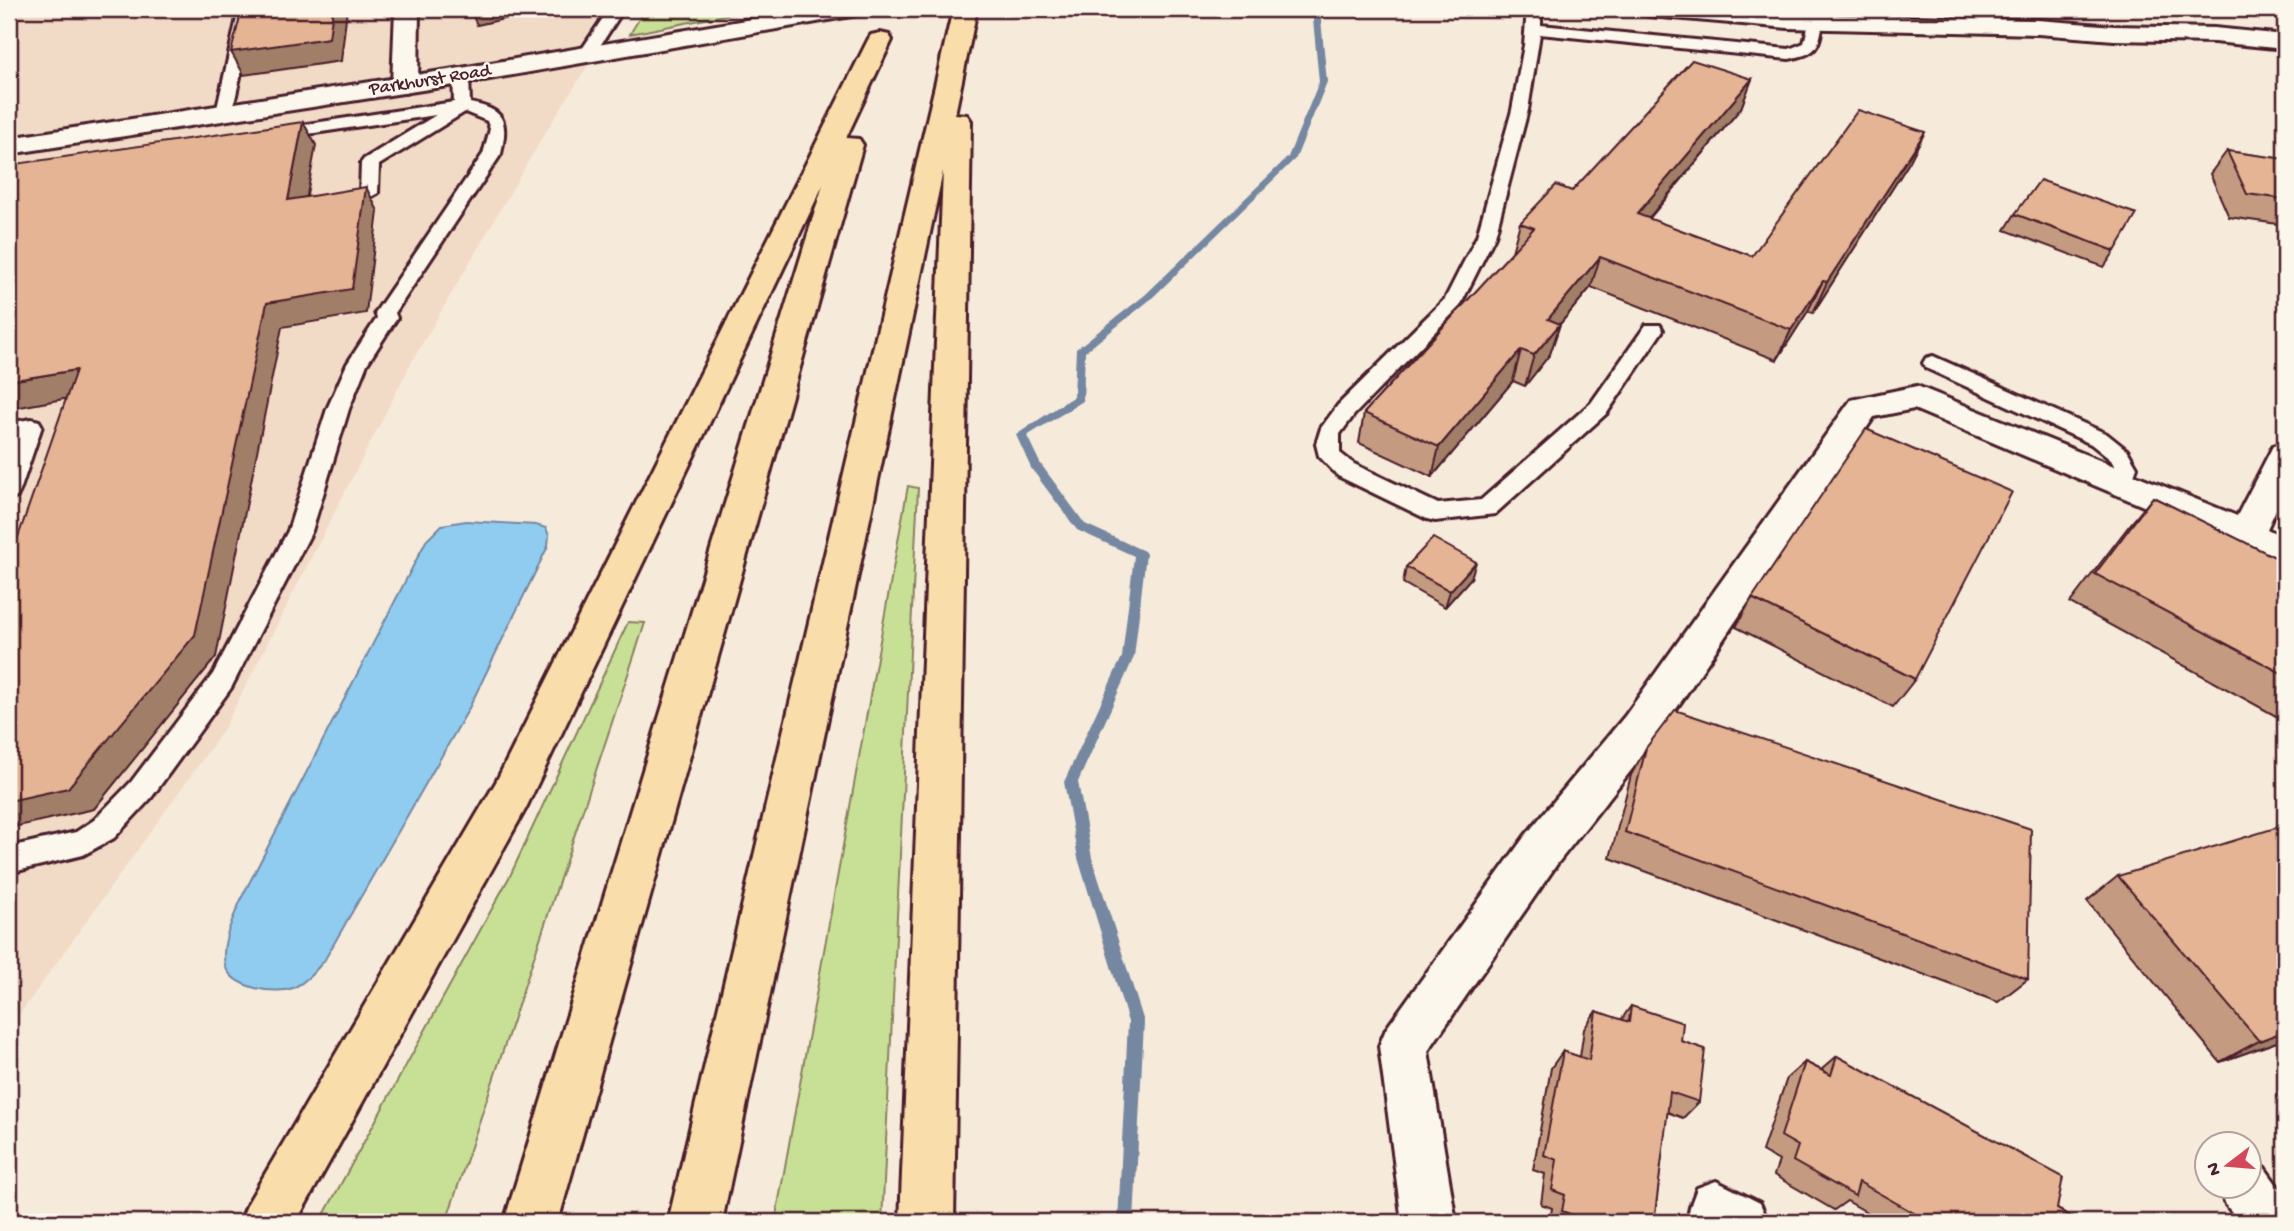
<svg xmlns="http://www.w3.org/2000/svg" width="2294" height="1231" font-family="'Gochi Hand',sans-serif">
<style>
.built{fill:#f1dac6}
.green{fill:#c8e096;stroke:#898060;stroke-width:2}
.water{fill:#90ccf0;stroke:#7487a1;stroke-width:2}
.lines{fill:none;stroke-linecap:round;stroke-linejoin:round}
.stream{fill:#7487a1;fill-rule:evenodd}
.service-casing{stroke:#4a1f2b;stroke-width:6}
.minor-casing{stroke:#4a1f2b;stroke-width:6}
.tertiary-casing{stroke:#4a1f2b;stroke-width:6}
.motorway-casing{stroke:#4a1f2b;stroke-width:6}
.service{fill:#fbf7ec;fill-rule:evenodd}
.minor{fill:#fbf7ec;fill-rule:evenodd}
.tertiary{fill:#fbf7ec;fill-rule:evenodd}
.motorway{fill:#f9deab;fill-rule:evenodd}
.wall{fill:#c49b80;stroke:#4a1f2b;stroke-width:2}
.shaded-wall{fill:#a07e68;stroke:#4a1f2b;stroke-width:2}
.building{fill:#e4b495;stroke:#4a1f2b;stroke-width:2}
.labels{text-anchor:middle;dominant-baseline:central;stroke-width:5;stroke-linejoin:round;paint-order:stroke}
.far-street-label{font-size:19px;fill:#4a1f2b;stroke:#fbf7ec}
</style>
<rect width="100%" height="100%" fill="#f6eadb"/>
<filter id="ink" filterUnits="userSpaceOnUse"><feTurbulence type="fractalNoise" baseFrequency=".0143" numOctaves="2"/><feDisplacementMap in="SourceGraphic" scale="14" xChannelSelector="R" yChannelSelector="G"/><feConvolveMatrix kernelMatrix="1 2 1 2 8 2 1 2 1" color-interpolation-filters="sRGB"/></filter>
<g filter="url(#ink)">
<!-- built -->
<polygon class="built" points="9,9 620,9 608,34 543,136 411,363 222,732 9,1029"/>
<!-- green -->
<g class="green">
<polygon points="645,9 756,9 630,34"/>
<polygon points="908,486 918,488 882,1222 775,1222"/>
<polygon points="628,622 645,623 446,1222 320,1222 511,874"/>
</g>
<!-- water -->
<path class="water" d="M466 521 536 525 546 528 549 536 548 546 468 710 324 961C315 971 307 981 295 987 277 996 230 988 225 965 220 942 234 917 242 897L426 541 442 525Z"/>
<g class="lines">
<!-- stream -->
<polygon class="stream" points="1312,9 1320,9 1327,82 1296,158 1151,299 1085,352 1083,401 1027,436 1040,463 1085,524 1144,551 1146,554 1134,657 1078,782 1092,858 1144,1022 1134,1222 1118,1222 1128,1022 1078,858 1064,782 1122,657 1134,556 1077,530 1031,468 1016,435 1074,396 1076,349 1145,295 1288,157 1319,82"/>
<!-- service casing -->
<g class="service-casing">
<g id="service">
<polygon points="239,9 255,9 232,113 224,118 216,113"/>
<polygon points="609,9 624,9 592,58 580,58 578,55"/>
<path d="M1527 9H1541V25L1789 49 1804 43 1810 19 1815 17 1823 22C1818 50 1817 53 1789 59L1540 34 1528 110 1495 236 1460 306 1354 415 1340 434V453L1354 464 1438 504 1481 500 1591 403 1646 325H1660L1663 330 1607 413 1495 514 1435 521 1427 519 1338 476 1319 456 1316 444 1321 428 1338 405 1445 299 1477 236 1512 110 1524 45Z"/>
<path d="M461 71 469 76 470 103C506 110 508 121 501 154L395 313 397 318 367 364 349 409 312 531 231 688 151 798 114 838 83 855 9 873V847L76 832 94 820 131 782 213 674 288 531 327 409 347 364 377 318 375 313 483 154 490 129 487 121 465 112 379 165 378 193 369 198 360 193 361 163 364 159 436 115 274 139 265 134 274 129 454 102 453 76Z"/>
<polygon points="1933,356 2107,434 2127,450 2137,467 2129,489 2121,491 2113,489 2110,483 2115,467 2111,460 2091,444 1926,368 1923,363 1926,358"/>
<polygon points="31,419 39,421 42,426 20,491 17,497 9,499 9,459 17,436 9,437 9,423"/>
</g>
</g>
<!-- minor casing -->
<g class="minor-casing">
<g id="minor">
<polygon points="395,9 419,9 418,85 414,90 405,93 396,90 392,85"/>
<polygon points="1917,386 2237,516 2273,446 2285,443 2285,490 2267,529 2285,538 2285,569 2272,565 2233,544 1914,409 1874,417 1655,740 1557,864 1428,1051 1456,1222 1402,1222 1379,1046 1386,1029 1525,836 1625,716 1851,400"/>
<polygon points="2248,1161 2264,1167 2285,1196 2285,1222 2240,1222 2226,1205 2219,1186 2248,1186"/>
<polygon points="1716,1181 1760,1203 1768,1222 1687,1222 1690,1207 1697,1188"/>
</g>
</g>
<!-- tertiary casing -->
<g class="tertiary-casing">
<g id="tertiary">
<polygon points="811,9 863,9 859,14 851,16 461,84 9,154 9,138 461,68"/>
<polygon points="1638,9 1730,9 1788,14 2038,20 2114,26 2214,28 2285,35 2285,49 2214,42 2114,40 2038,34 1788,28 1650,16 1642,14"/>
</g>
</g>
<!-- motorway casing -->
<g class="motorway-casing">
<g id="motorway">
<polygon points="953,9 977,9 955,114 967,115 971,121 954,1222 900,1222 943,171 722,1222 668,1222"/>
<polygon points="880,33 889,35 892,40 846,138 859,139 863,145 558,1222 504,1222 823,185 526,808 296,1222 240,1222 248,1203 496,782 868,40 871,35"/>
</g>
</g>
<!-- service -->
<use href="#service" class="service"/>
<!-- minor -->
<use href="#minor" class="minor"/>
<!-- tertiary -->
<use href="#tertiary" class="tertiary"/>
<!-- motorway -->
<use href="#motorway" class="motorway"/>
</g>
<!-- wall -->
<g class="wall">
<polygon points="1752,79 1741,108 1649,219 1752,256 1910,161 1813,313 1808,311 1777,360 1591,287 1560,324 1550,354 1525,386 1513,381 1432,477 1359,443 1364,413 1512,252 1520,223"/>
<polygon points="2227,151 2285,159 2285,225 2229,217 2210,174"/>
<polygon points="2015,214 2115,251 2104,267 2005,230"/>
<polygon points="2153,497 2285,562 2285,721 2070,603 2128,527"/>
<polygon points="1406,567 1471,578 1445,607 1403,583"/>
<polygon points="1752,598 1915,679 1893,707 1736,627"/>
<polygon points="1646,748 2028,979 1998,1002 1610,858 1631,775"/>
<polygon points="2118,876 2285,1039 2220,1062 2087,901"/>
<polygon points="1631,1006 1681,1041 1699,1102 1683,1118 1667,1112 1654,1222 1550,1222 1552,1208 1541,1204 1545,1174 1533,1170 1551,1068 1563,1051 1580,1057 1584,1029 1596,1011 1621,1020"/>
<polygon points="1837,1056 2057,1209 2081,1222 1884,1222 1847,1201 1834,1210 1774,1175 1779,1161 1762,1151 1787,1078 1805,1062 1821,1070"/>
</g>
<!-- shaded-wall -->
<g class="shaded-wall">
<polygon points="333,9 347,9 341,61 244,75 231,52"/>
<polygon points="475,9 510,9 513,17 477,25 470,10"/>
<polygon points="1752,79 1741,108 1627,244 1637,214"/>
<polygon points="303,122 316,145 302,223 288,200"/>
<polygon points="1925,132 1910,161 1813,313 1827,282"/>
<polygon points="366,187 378,211 366,313 282,327 216,657 94,809 9,828 9,801 267,303"/>
<polygon points="1600,257 1591,287 1539,349 1548,319"/>
<polygon points="1823,281 1808,311 1777,360 1791,330"/>
<polygon points="1560,324 1550,354 1525,386 1534,355"/>
<polygon points="1521,350 1513,381 1432,477 1439,447"/>
<polygon points="76,370 96,393 9,409 9,381"/>
<polygon points="1476,562 1471,578 1445,607 1450,591"/>
<polygon points="2285,1031 2285,1039 2220,1062 2259,1041"/>
</g>
<!-- building -->
<g class="building">
<polygon points="242,9 333,9 329,38 231,52"/>
<polygon points="1692,60 1752,79 1637,214 1752,256 1858,110 1925,132 1827,282 1823,281 1791,330 1600,257 1548,319 1560,324 1534,355 1521,350 1439,447 1364,413 1534,228 1520,223 1556,185 1572,191"/>
<polygon points="303,122 288,200 366,187 352,289 267,303 195,635 68,788 9,801 9,563 76,370 9,381 9,165"/>
<polygon points="2227,151 2285,159 2285,199 2247,194"/>
<polygon points="2040,180 2137,214 2115,251 2015,214"/>
<polygon points="1866,429 2012,492 1915,679 1752,598"/>
<polygon points="2153,497 2285,562 2285,675 2095,574"/>
<polygon points="1433,538 1476,562 1450,591 1406,567"/>
<polygon points="1675,710 2031,829 2028,979 1625,832 1646,748"/>
<polygon points="2285,825 2285,1031 2259,1041 2118,876"/>
<polygon points="1631,1006 1683,1023 1681,1041 1705,1049 1699,1102 1670,1092 1654,1222 1588,1222 1588,1221 1562,1211 1565,1195 1552,1190 1557,1160 1544,1155 1563,1051 1589,1060 1596,1011 1629,1022"/>
<polygon points="1837,1056 2063,1177 2057,1209 2081,1222 1930,1222 1859,1182 1855,1196 1793,1161 1798,1146 1781,1136 1805,1062 1831,1075"/>
</g>
</g>
<g class="labels">
<!-- far-street labels -->
<g class="far-street-label">
<text transform="translate(430 81) rotate(-9)">Parkhurst Road</text>
</g>
</g>
<!-- margin -->
<rect width="2294" height="1231" fill="none" stroke="#fbf7ec" stroke-width="35"/>
<rect x="18" y="18" width="2259" height="1196" fill="none" stroke="#4a1f2b" stroke-width="2.5" filter="url(#ink)"/>
<!-- north arrow -->
<g transform="translate(2228 1165) rotate(254)"><circle r="33" fill="#fbf7ec" stroke="#b4a19f" stroke-width="2"/>
<path d="M0-5L12 26L0 18L-12 26Z" fill="#d1495b"/>
<text y="-10" font-size="19" font-weight="bold" text-anchor="middle" fill="#4a1f2b">N</text>
</g>
</svg>
